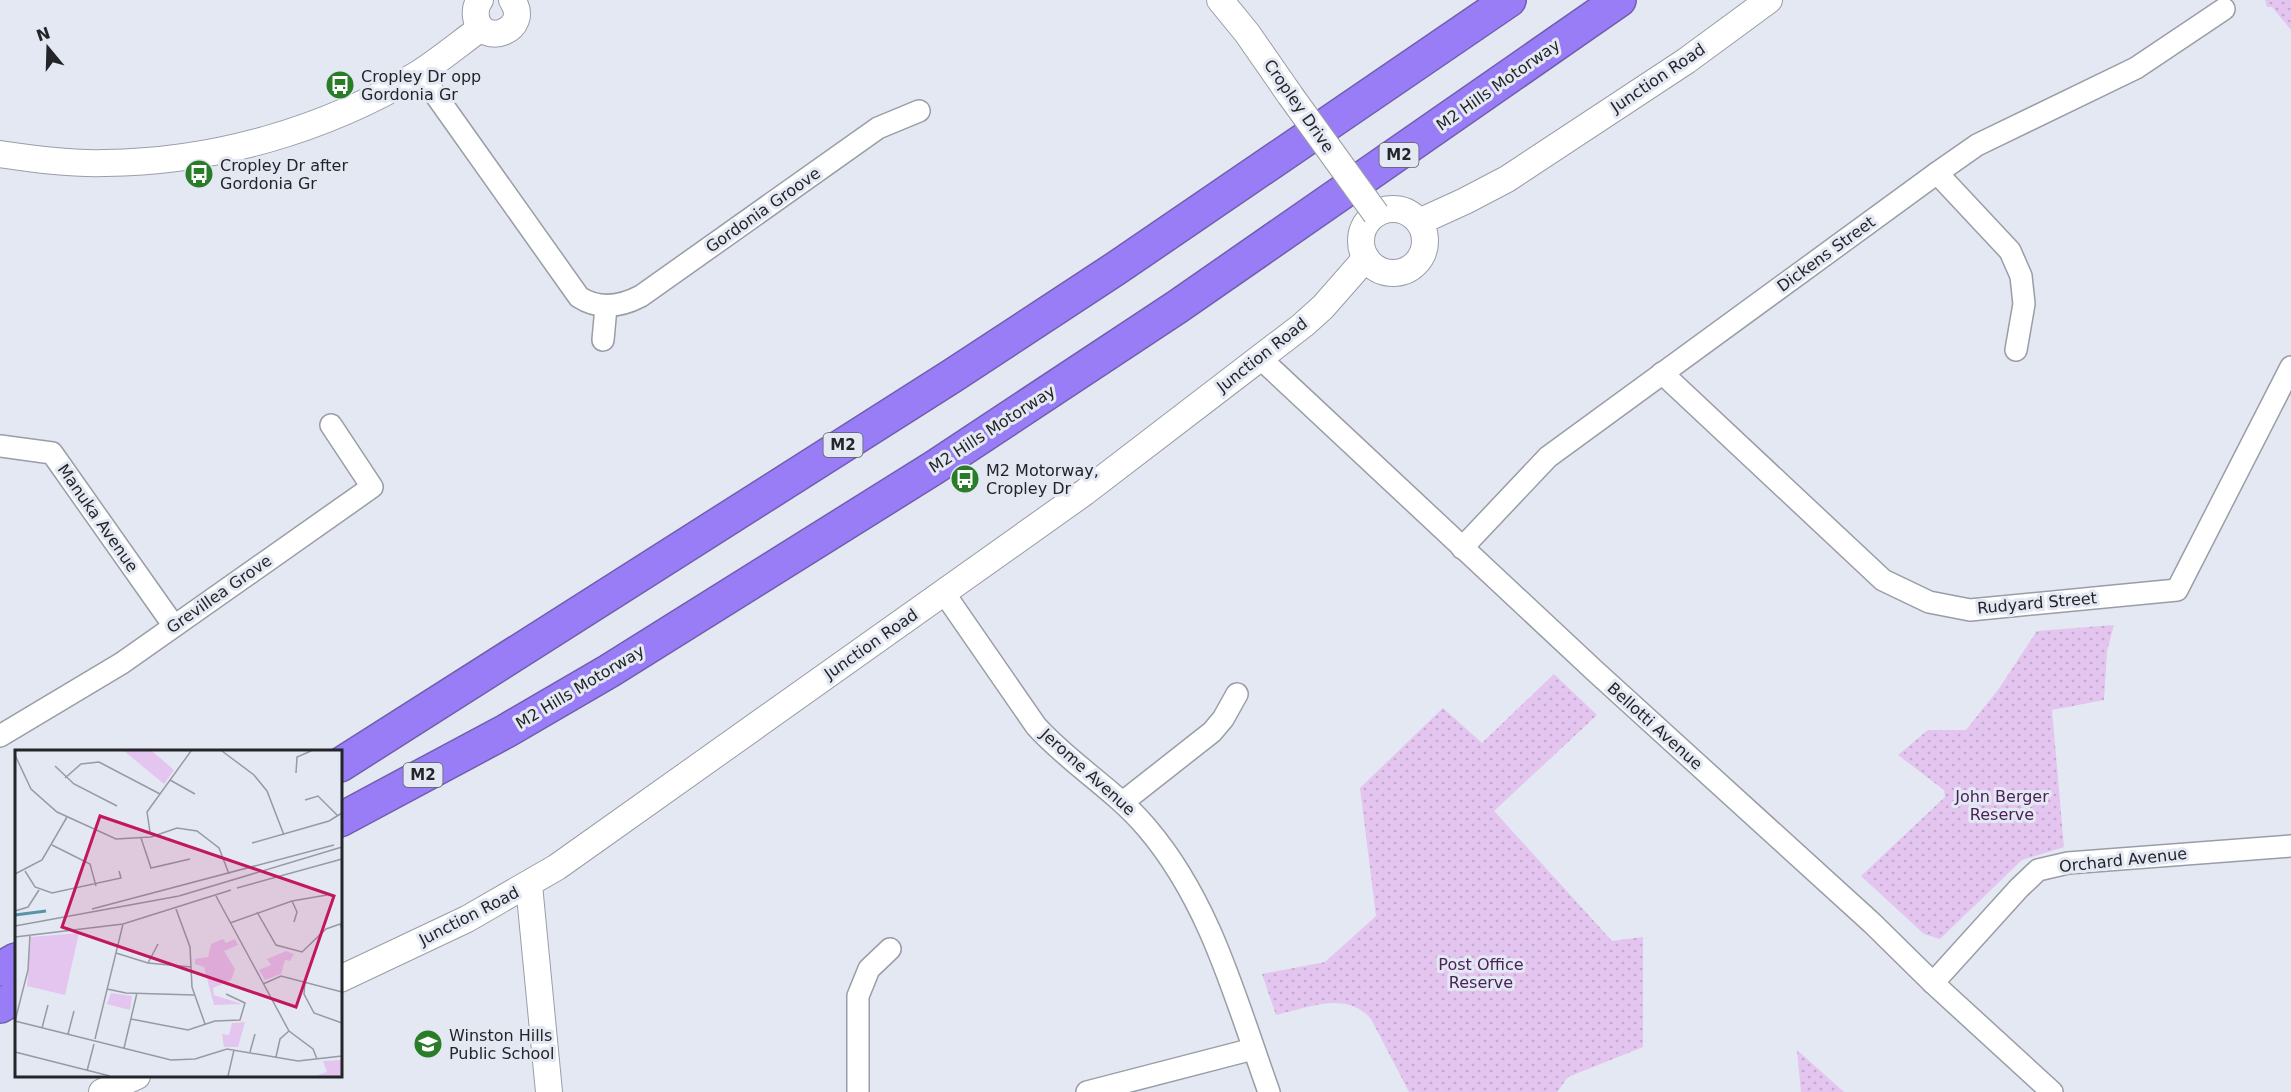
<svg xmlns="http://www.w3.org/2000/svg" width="2291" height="1092" font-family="'DejaVu Sans',sans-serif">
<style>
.grass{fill:url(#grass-dots)}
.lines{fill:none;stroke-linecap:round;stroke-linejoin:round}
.minor-casing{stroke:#999da6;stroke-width:24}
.tertiary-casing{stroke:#999da6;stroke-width:28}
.motorway-casing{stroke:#705eaf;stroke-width:36}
.minor{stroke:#fff;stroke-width:21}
.tertiary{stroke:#fff;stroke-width:26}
.motorway{stroke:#997df7;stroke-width:33}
.tertiary-bridge-casing{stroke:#999da6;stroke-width:28;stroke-linecap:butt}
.tertiary-bridge{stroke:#fff;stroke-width:26}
.labels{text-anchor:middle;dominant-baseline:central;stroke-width:6;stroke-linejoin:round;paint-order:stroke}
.shield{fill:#e4e8f3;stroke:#5d6065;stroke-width:1.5}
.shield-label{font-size:15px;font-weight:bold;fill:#232528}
.poi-label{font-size:16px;fill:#232528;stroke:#e4e8f3;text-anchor:start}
.street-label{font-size:16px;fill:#232528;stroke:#e4e8f3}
.park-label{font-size:16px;fill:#4a2259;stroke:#e4e8f3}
.inset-river{fill:none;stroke:#5696a8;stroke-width:3}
.inset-road{fill:none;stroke:#979aa2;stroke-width:1.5}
.view{fill:#c2185b;fill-opacity:0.15;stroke:#c2185b;stroke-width:3}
.inset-edge{fill:none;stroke:#232528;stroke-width:3}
</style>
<defs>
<pattern id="grass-dots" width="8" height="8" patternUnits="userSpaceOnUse" patternTransform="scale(1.5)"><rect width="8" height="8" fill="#e3c5ef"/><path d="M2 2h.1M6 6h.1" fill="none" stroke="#c2a9cd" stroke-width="1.8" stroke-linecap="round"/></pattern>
</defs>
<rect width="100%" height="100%" fill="#e4e8f3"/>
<!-- grass -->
<g class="grass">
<polygon points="2265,0 2291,0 2291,30 2272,7 2267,7"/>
<polygon points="2114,625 2107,651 2104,700 2052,710 2064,847 2022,860 1940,939 1924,934 1861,876 1945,797 1944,790 1898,755 1928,730 1966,730 1998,690 2037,631"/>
<path d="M1554 674 1597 715 1494 811 1612 941 1643 937V1047L1568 1077 1557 1092H1409L1371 1019C1346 990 1308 1008 1276 1015L1262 974 1325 962 1376 916 1360 788 1443 708 1482 743Z"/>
<polygon points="1797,1050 1844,1092 1801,1092"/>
</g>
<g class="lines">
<!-- minor casing -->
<g class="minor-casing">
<g id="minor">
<path d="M420 73 579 297C599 310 620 307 641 296L878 128 919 111"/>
<polyline points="1937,173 2010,251 2021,276 2024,304 2016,350"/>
<polyline points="603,340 606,307"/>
<polyline points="1259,357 1596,672 1872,923 1933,983 2052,1092"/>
<polyline points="1662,373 1883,580 1929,602 1970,610 2177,590 2291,367"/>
<polyline points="0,446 52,453 174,626"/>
<polyline points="1462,548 1548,457 1937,173 1977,145 2136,68 2224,9"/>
<path d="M944 593 1036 726C1070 764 1114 789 1147 828 1211 903 1236 1001 1269 1092"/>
<polyline points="0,736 122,663 372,487 331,425"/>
<polyline points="1123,802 1212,732 1223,719 1237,694"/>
<polyline points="1933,983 2019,888 2038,870 2068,863 2291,846"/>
<polyline points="858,1092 858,996 869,969 890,949"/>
<polyline points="1087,1092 1253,1049"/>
</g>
</g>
<!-- tertiary casing -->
<g class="tertiary-casing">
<g id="tertiary">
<path d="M480 0C476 5 475 10 476 17 481 49 533 30 512 0"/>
<polyline points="1220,0 1247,33 1290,95"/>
<path d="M0 154C34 159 70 164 105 163 214 162 325 130 418 74 440 60 460 43 481 28"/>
<circle cx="1393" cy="241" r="32"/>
<polyline points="1419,222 1465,201 1507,179 1686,61 1769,0"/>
<polyline points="529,885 549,1092"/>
<polyline points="340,979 467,919 557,867 1085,492 1303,325 1323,307 1366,258"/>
<polyline points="102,1092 137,1076"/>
</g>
</g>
<!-- motorway casing -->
<g class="motorway-casing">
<g id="motorway">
<polyline points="340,765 952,376 1115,269 1509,0"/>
<polyline points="340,820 506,731 609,671 935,467 1177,307 1619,0"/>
<polyline points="0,969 16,960"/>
<polyline points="0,1006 16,997"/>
</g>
</g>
<!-- minor -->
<use href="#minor" class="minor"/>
<!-- tertiary -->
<use href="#tertiary" class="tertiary"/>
<!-- motorway -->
<use href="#motorway" class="motorway"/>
<!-- tertiary-bridge casing -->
<g class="tertiary-bridge-casing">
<polyline id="tertiary-bridge" points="1290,95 1376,214"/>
</g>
<!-- tertiary-bridge -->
<use href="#tertiary-bridge" class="tertiary-bridge"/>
</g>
<!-- icons -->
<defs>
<g id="bus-disc" transform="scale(1.5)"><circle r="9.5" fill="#297c28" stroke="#e4e8f3"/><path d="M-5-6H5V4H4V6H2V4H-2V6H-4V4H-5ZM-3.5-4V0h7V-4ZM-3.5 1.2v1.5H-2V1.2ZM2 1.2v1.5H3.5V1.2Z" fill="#fff"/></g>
<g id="school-disc" transform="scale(1.5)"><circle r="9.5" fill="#297c28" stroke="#e4e8f3"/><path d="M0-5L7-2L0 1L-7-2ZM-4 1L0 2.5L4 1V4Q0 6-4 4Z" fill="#fff"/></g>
</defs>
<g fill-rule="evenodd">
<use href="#bus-disc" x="340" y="85"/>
<use href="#bus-disc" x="199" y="174"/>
<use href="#bus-disc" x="965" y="479"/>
<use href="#school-disc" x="428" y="1044"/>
</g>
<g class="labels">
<!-- shield labels -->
<g class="shield">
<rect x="1379.5" y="143" width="39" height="24" rx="4.5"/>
<rect x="823.5" y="433" width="39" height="24" rx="4.5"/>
<rect x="403.5" y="763" width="39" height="24" rx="4.5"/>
</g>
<g class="shield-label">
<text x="1399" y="155">M2</text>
<text x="843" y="445">M2</text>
<text x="423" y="775">M2</text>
</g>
<!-- poi labels -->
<g class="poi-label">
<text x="361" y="76">Cropley Dr opp<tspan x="361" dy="18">Gordonia Gr</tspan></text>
<text x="220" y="165">Cropley Dr after<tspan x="220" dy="18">Gordonia Gr</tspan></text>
<text x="986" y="470">M2 Motorway,<tspan x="986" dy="18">Cropley Dr</tspan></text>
<text x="449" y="1035">Winston Hills<tspan x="449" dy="18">Public School</tspan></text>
</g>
<!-- street labels -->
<g class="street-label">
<text transform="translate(1658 78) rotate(-34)">Junction Road</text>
<text transform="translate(1498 85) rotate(-35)">M2 Hills Motorway</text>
<text transform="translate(1299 106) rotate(55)">Cropley Drive</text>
<text transform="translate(763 210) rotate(-35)">Gordonia Groove</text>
<text transform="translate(1826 254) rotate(-36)">Dickens Street</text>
<text transform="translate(1262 355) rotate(-38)">Junction Road</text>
<text transform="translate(992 429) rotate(-33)">M2 Hills Motorway</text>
<text transform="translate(98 518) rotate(55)">Manuka Avenue</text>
<text transform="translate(219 594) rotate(-35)">Grevillea Grove</text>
<text transform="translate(2037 603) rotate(-5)">Rudyard Street</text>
<text transform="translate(871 644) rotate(-35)">Junction Road</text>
<text transform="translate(580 687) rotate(-31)">M2 Hills Motorway</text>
<text transform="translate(1655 726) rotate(42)">Bellotti Avenue</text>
<text transform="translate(1088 772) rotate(42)">Jerome Avenue</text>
<text transform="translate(2123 860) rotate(-6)">Orchard Avenue</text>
<text transform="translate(469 916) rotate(-27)">Junction Road</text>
</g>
<!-- park labels -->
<g class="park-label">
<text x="2002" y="796">John Berger<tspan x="2002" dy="18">Reserve</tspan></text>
<text x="1481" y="964">Post Office<tspan x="1481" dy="18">Reserve</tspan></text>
</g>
</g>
<!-- overview -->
<g transform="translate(15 750)">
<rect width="327" height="327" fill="#e4e8f3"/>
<path d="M109 1H137L159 20 149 34ZM64 183 50 245 12 236 16 187ZM208 189 211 193 220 189 223 195 209 201 220 219 216 230 198 238 199 245 227 254 199 255 189 217 180 214V209L193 207 196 194ZM271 201 279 204 275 211 270 210 266 224 250 230 244 220 256 215 252 209ZM96 243 117 246 115 260 92 254ZM230 272 223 297H209L207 284 214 285 217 273ZM327 310V326H301L312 322 308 311Z" fill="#e3c5ef"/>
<path class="inset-river" d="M0 165 31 161"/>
<path class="inset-road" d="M207 1 239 25 252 41 269 85M0 5 16 39 42 62 101 89 136 87 162 78 182 81 204 98 214 124M40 16 59 34 102 56M281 23 282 7 296 1M50 28 66 14 84 12 145 44M155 30 180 44M290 50 303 46 323 66M135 82 132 62 176 1M126 88 136 118 175 109M237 93 314 71 327 63M37 95 75 114 81 136M10 121 20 137 37 143 106 128 104 121M0 124 27 110 52 67M222 138 327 109M201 146 274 281 298 299 302 309M277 151 282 162 279 172M77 159 319 95M161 159 175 197 177 237 190 274M0 161 13 157 24 140M242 162 261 195 287 202 311 179 325 174 327 179M215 173 277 151 312 145M0 176 164 146 327 97M0 187 108 174 216 140M101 203 133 213 176 217M133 213 143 194M290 232 289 244 299 263 327 273M248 234 266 226 327 242M92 239 111 243 179 245M116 269 173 280 200 271 225 270 230 253 211 244M0 271 13 220 15 185M0 271 156 310 180 309 212 299 283 311 327 306M27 278 33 255M53 284 59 261M80 289 108 174M109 298 122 243M0 302 95 326M235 302 240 284M261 307 265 289 274 281M72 321 79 294M213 326 219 300"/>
<path class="view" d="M85 66 319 146 281 257 47 177Z"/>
<rect width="327" height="327" class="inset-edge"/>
</g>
<!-- north arrow -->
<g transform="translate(48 48) rotate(341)" stroke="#e4e8f3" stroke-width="4.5" paint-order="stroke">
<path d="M0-4.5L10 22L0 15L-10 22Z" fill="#232528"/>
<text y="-9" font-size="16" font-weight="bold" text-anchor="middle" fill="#232528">N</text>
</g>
</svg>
